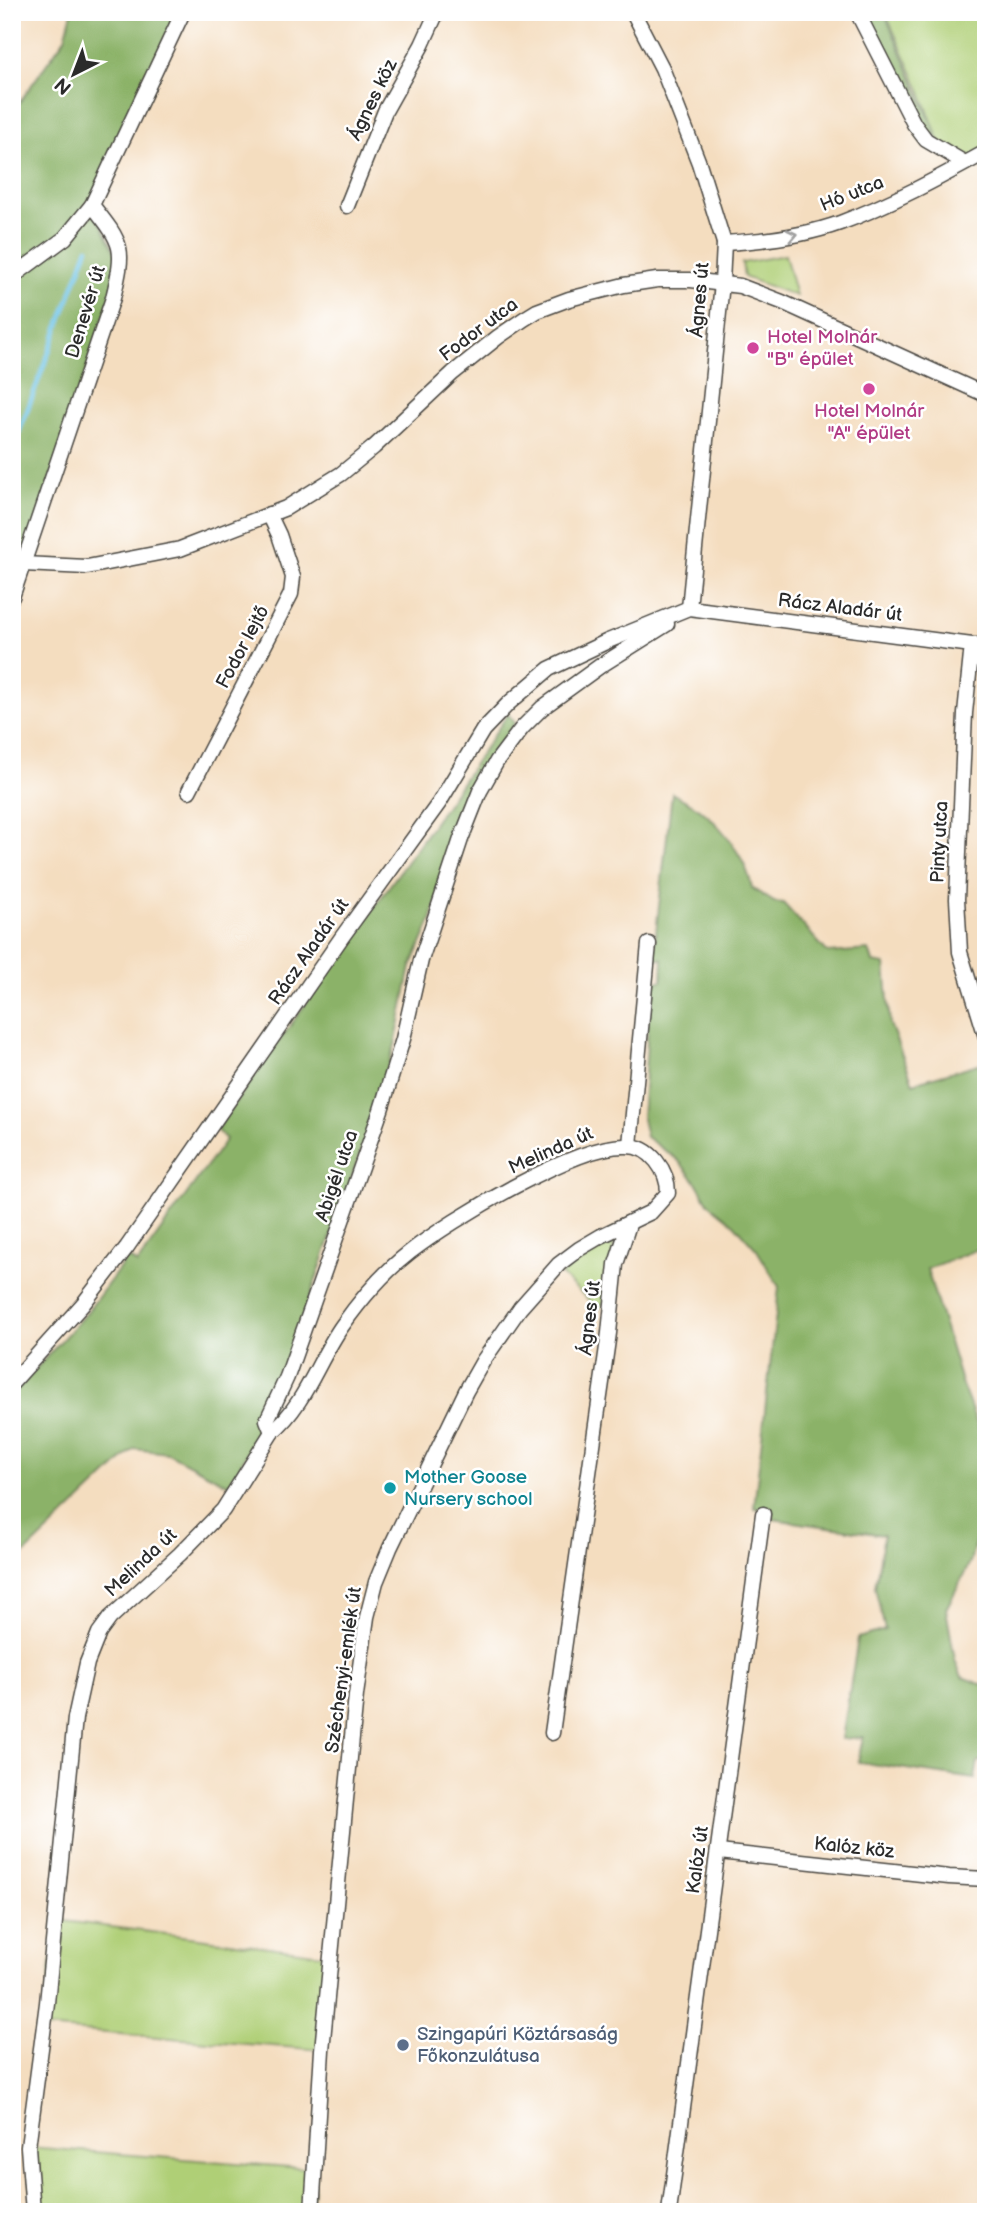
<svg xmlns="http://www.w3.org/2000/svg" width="998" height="2224" font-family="'Balsamiq Sans',sans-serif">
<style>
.green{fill:#afcf76;stroke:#6d7d50;stroke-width:2}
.forest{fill:#8bb267;stroke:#5b6e49;stroke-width:2}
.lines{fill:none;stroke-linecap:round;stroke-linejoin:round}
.stream{stroke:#6bc3e8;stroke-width:4.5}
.street-casing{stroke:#494641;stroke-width:17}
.street{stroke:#fff;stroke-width:14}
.oneway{stroke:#a0a0a0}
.hotel-dot{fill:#d1479c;stroke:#fff;stroke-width:2.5}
.culture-dot{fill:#0f9aa8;stroke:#fff;stroke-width:2.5}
.service-dot{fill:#5c6f8a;stroke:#fff;stroke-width:2.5}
.labels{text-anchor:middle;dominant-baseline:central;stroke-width:5;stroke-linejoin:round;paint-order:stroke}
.street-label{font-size:19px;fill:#2b2b2b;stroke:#fff}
.hotel-label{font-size:19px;fill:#b23c85;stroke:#fff;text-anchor:start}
.culture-label{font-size:19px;fill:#0d838f;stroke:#fff;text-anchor:start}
.service-label{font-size:19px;fill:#4e5e75;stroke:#fff;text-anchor:start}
</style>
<rect width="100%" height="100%" fill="#fff"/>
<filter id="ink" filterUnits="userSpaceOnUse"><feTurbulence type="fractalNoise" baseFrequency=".0143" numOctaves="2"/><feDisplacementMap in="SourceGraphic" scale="14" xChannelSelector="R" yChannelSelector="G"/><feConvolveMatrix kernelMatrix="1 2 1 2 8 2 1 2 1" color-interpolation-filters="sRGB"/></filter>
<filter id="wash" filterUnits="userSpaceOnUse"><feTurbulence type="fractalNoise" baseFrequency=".00686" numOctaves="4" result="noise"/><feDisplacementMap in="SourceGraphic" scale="28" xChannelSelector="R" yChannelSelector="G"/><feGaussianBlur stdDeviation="1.57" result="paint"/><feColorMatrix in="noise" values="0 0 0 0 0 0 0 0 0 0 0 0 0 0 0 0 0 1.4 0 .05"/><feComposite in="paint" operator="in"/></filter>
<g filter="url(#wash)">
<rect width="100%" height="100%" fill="#f4ddbf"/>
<!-- green -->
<g class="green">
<polygon points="885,12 986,12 986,151 963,162 942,148 919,87"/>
<polygon points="785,255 796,296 744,277 742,263"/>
<polygon points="608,1239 614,1243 606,1301 599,1309 561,1275 574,1261"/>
<polygon points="56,1920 331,1955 322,2050 44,2028"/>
<polygon points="28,2147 315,2169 312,2212 33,2212"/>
</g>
<!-- forest -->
<g class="forest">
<polygon points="72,12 183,12 92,205 121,264 12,597 12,119 14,110 65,38"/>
<polygon points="861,12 884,12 938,138 922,128"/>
<polygon points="508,714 515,723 489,762 455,834 431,921 411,967 395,1045 368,1130 269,1415 229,1485 168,1453 134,1449 12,1566 14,1393 87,1312 128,1257 137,1264 226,1139 216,1130 425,836"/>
<path d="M672 793C682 799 693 804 701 810 724 828 747 860 752 888L774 902 783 903 828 953 869 950 873 962 885 964 890 1024 913 1083 985 1062 986 1246 927 1269 962 1385 982 1437 985 1487 978 1531 970 1563 946 1609 955 1660 962 1677 986 1686V1762L978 1761 975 1779 858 1762 863 1737 842 1739 858 1638 885 1630 875 1587 884 1535 773 1519 772 1510 754 1508 779 1287 757 1250 734 1224 709 1204 696 1182 678 1160 646 1137 642 1119 651 981H662L663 959 653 958Z"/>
</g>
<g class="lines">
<!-- stream -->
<polyline class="stream" points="12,451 88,248"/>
</g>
</g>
<g filter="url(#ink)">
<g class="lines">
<!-- street casing -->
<g class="street-casing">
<g id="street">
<polyline points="633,12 662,68 699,163 724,243 722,283 689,608"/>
<polyline points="857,12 914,124 926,140 965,163"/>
<polyline points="347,206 385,111 422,45 437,12"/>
<path d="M724 243C763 241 804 236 840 223 891 204 939 178 986 152"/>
<polyline points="12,277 65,238 92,205 183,12"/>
<polyline points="23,564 87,567 180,549 286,508 341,474 374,447 453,373 498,337 524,319 537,311 569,299 624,285 657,280 691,280 740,286 782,302 986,395"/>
<path d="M12 597 113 298C125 248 124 245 92 205"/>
<polyline points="972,645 965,713 957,899 960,952 986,1037"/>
<polyline points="189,791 291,594 293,577 279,535 269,514"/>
<polyline points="630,1145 649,944"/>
<polyline points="12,1383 83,1304 127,1247 342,937 439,803 483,730 509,703 549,669 608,641 689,608 972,645 986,645"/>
<polyline points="272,1432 267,1420 287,1377 381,1110 403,1039 421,960 461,839 480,791 497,761 522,728 542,708 600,666 667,624"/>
<polyline points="552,1733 609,1333 616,1264 629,1224"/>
<polyline points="719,1852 949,1877 986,1879"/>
<path d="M33 2212 28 2147 47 2003 75 1718 87 1663 99 1633 110 1618 180 1554 223 1510 272 1432C305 1405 318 1360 342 1326 361 1299 384 1272 410 1252 451 1220 578 1143 627 1146 651 1146 668 1171 668 1193L651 1212 601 1236 579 1249 559 1264 520 1308 483 1361 466 1391 390 1548 376 1582 367 1617 356 1695 322 2050 312 2212"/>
<polyline points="669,2212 763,1514"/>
</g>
</g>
<!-- street -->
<use href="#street" class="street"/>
</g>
<!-- one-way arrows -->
<defs><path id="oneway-chevron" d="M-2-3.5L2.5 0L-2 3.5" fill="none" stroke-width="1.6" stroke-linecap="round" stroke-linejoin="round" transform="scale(1.75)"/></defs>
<use class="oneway" href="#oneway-chevron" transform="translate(792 235) rotate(-12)"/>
</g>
<!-- markers -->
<g class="hotel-dot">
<circle cx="753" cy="348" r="7"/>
<circle cx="869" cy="389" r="7"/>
</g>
<circle class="culture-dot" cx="390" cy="1488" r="7"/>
<circle class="service-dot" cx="403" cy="2045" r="7"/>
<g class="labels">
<!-- street labels -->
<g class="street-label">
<text transform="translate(373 100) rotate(-64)">Ágnes köz</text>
<text transform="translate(852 194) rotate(-22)">Hó utca</text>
<text transform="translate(700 300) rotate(-85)">Ágnes út</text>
<text transform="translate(86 312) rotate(-73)">Denevér út</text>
<text transform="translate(479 330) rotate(-37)">Fodor utca</text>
<text transform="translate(840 608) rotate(7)">Rácz Aladár út</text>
<text transform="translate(243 647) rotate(-62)">Fodor lejtő</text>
<text transform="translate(940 842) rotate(-87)">Pinty utca</text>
<text transform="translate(309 952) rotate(-55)">Rácz Aladár út</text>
<text transform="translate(551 1151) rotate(-24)">Melinda út</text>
<text transform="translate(337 1176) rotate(-71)">Abigél utca</text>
<text transform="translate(590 1318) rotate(-83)">Ágnes út</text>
<text transform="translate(141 1563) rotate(-43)">Melinda út</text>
<text transform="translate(344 1670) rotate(-82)">Széchenyi-emlék út</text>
<text transform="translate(854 1848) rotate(6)">Kalóz köz</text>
<text transform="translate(698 1860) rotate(-82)">Kalóz út</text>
</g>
<!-- hotel labels -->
<g class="hotel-label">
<text x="767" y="337">Hotel Molnár<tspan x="767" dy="22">"B" épület</tspan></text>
<text x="869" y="411" text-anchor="middle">Hotel Molnár<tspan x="869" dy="22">"A" épület</tspan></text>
</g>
<!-- culture labels -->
<g class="culture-label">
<text x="404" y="1477">Mother Goose<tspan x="404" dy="22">Nursery school</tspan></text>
</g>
<!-- service labels -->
<g class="service-label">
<text x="417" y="2034">Szingapúri Köztársaság<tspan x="417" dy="22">Főkonzulátusa</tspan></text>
</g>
</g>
<!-- margin -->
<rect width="998" height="2224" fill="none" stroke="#fff" stroke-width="42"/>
<!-- north arrow -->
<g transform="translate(74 74) rotate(222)" stroke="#ffffff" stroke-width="5" paint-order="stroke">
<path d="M0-5L12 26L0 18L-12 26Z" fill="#2b2b2b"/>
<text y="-10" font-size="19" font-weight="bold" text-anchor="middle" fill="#2b2b2b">N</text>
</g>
</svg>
